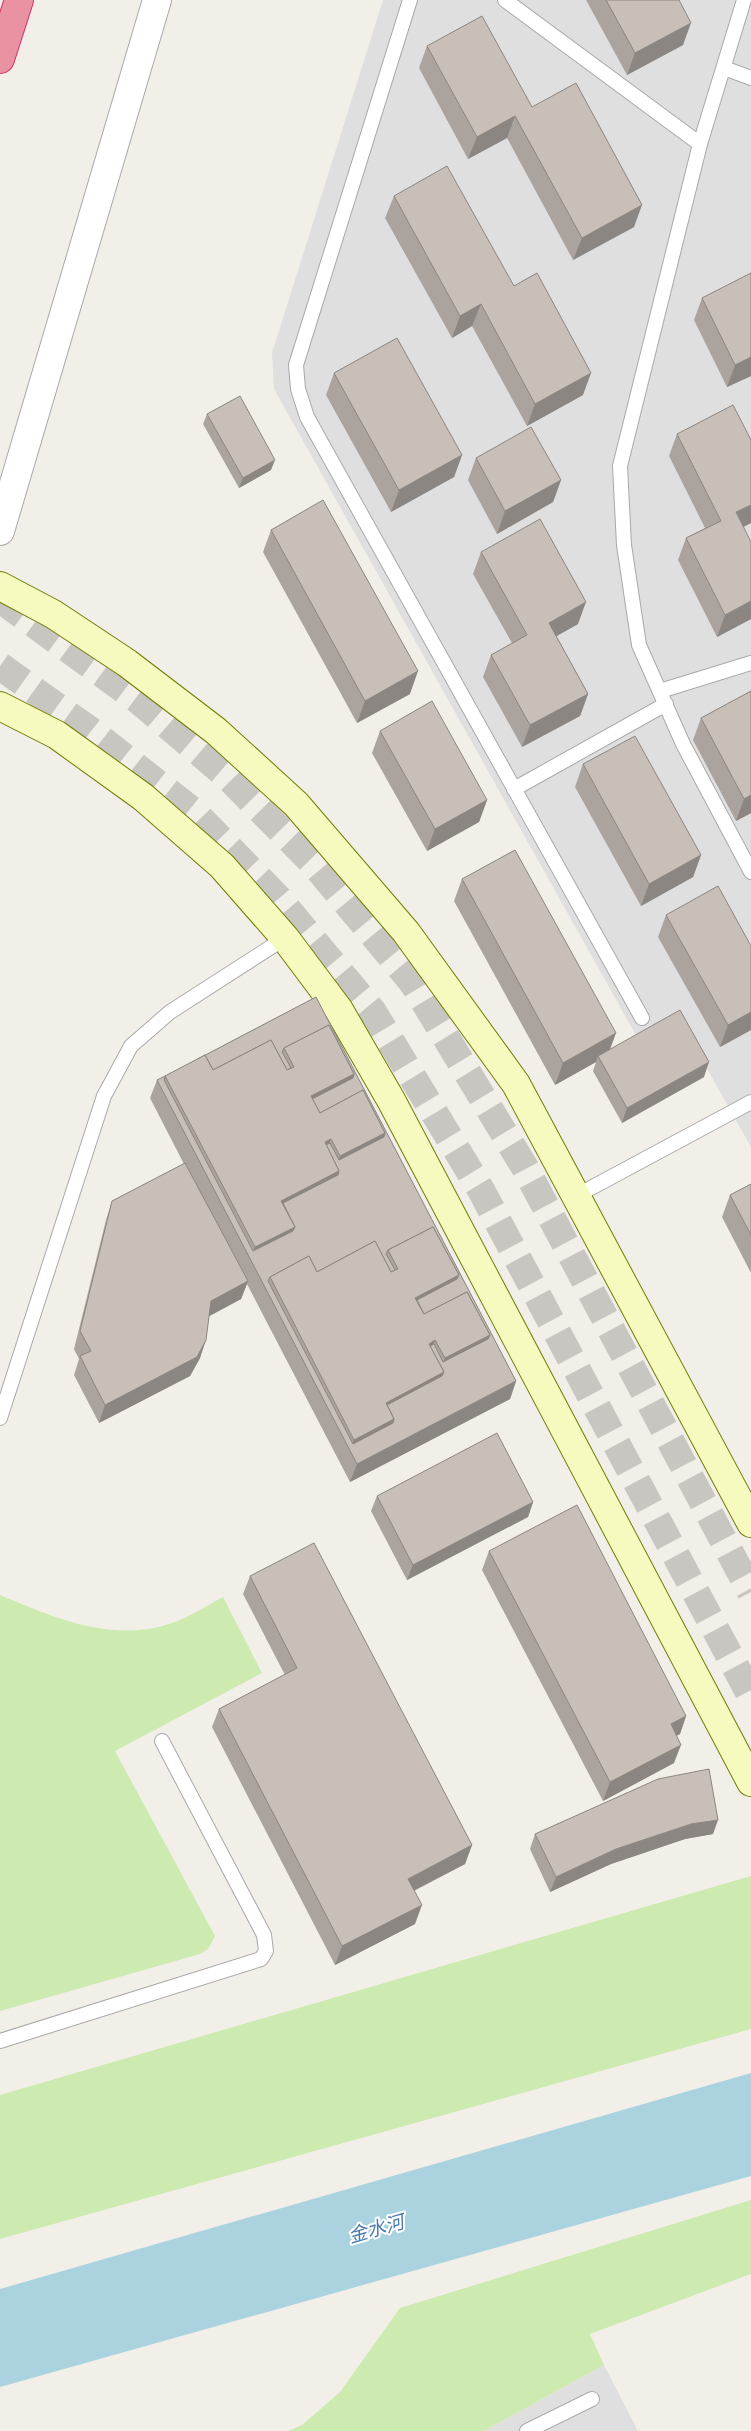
<svg xmlns="http://www.w3.org/2000/svg" width="751" height="2431" font-family="Montserrat,'Noto Sans SC',sans-serif">
<style>
.residential{fill:#e0dfdf}
.grass{fill:#cdebb0}
.water{fill:#aad3df}
.lines{fill:none;stroke-linecap:round;stroke-linejoin:round}
.street-tunnel{stroke:#c8c6c1;stroke-width:28;stroke-dasharray:28 14;stroke-linecap:butt}
.lane-casing{stroke:#a9a9a9;stroke-width:16}
.street-casing{stroke:#a9a9a9;stroke-width:30}
.secondary-casing{stroke:#707d05;stroke-width:30}
.highway-casing{stroke:#dc2a67;stroke-width:30}
.lane{stroke:#fff;stroke-width:14}
.street{stroke:#fff;stroke-width:28}
.secondary{stroke:#f7fabf;stroke-width:28}
.highway{stroke:#e892a2;stroke-width:28}
.wall{fill:#aba49e}
.shaded-wall{fill:#8b8681}
.building{fill:#c7bfb8;stroke:#8b8681;fill-rule:evenodd}
.labels{text-anchor:middle;dominant-baseline:central;stroke-width:4;stroke-linejoin:round;paint-order:stroke}
.water-label{font-size:19px;font-style:italic;fill:#4a7aab;stroke:#fff}
</style>
<rect width="100%" height="100%" fill="#f2efe9"/>
<!-- residential -->
<g class="residential">
<polygon points="383,0 751,0 751,1147 678,1017 637,1037 274,389 272,353"/>
<polygon points="604,2365 638,2431 484,2431"/>
</g>
<!-- grass -->
<g class="grass">
<path d="M0 1595C53 1617 111 1643 169 1624 188 1618 206 1606 223 1597L262 1673 115 1751 215 1936 208 1949 200 1954 0 2011Z"/>
<polygon points="751,1876 751,2029 0,2239 0,2095"/>
<polygon points="751,2200 751,2274 590,2334 604,2365 484,2431 288,2431 302,2425 340,2392 400,2308"/>
</g>
<!-- water -->
<polygon class="water" points="751,2073 751,2176 0,2387 0,2289"/>
<g class="lines">
<!-- street-tunnel -->
<g class="street-tunnel">
<polyline points="0,599 138,700 227,776 315,865 413,983 524,1166 751,1592"/>
<polyline points="0,666 91,731 194,812 278,898 373,1012 481,1190 751,1696"/>
</g>
<!-- lane casing -->
<g class="lane-casing">
<g id="lane">
<polyline points="410,0 296,365 298,389 307,417 642,1018"/>
<polyline points="505,0 700,144"/>
<polyline points="744,0 700,144 620,466 624,545 639,645 683,744 751,872"/>
<polyline points="724,68 751,78"/>
<polyline points="660,691 751,663"/>
<polyline points="514,789 666,704"/>
<polyline points="576,1196 751,1102"/>
<polyline points="0,1418 104,1096 131,1046 170,1012 285,938"/>
<polyline points="0,2041 261,1959 266,1951 264,1935 162,1741"/>
<polyline points="527,2431 592,2399"/>
</g>
</g>
<!-- street casing -->
<g class="street-casing">
<polyline id="street" points="0,531 157,0"/>
</g>
<!-- secondary casing -->
<g class="secondary-casing">
<g id="secondary">
<polyline points="0,586 53,614 127,663 216,731 296,804 406,932 516,1084 751,1523"/>
<polyline points="0,706 57,735 143,797 222,866 285,938 339,1010 391,1100 751,1782"/>
</g>
</g>
<!-- highway casing -->
<g class="highway-casing">
<polyline id="highway" points="0,59 19,0"/>
</g>
<!-- lane -->
<use href="#lane" class="lane"/>
<!-- street -->
<use href="#street" class="street"/>
<!-- secondary -->
<use href="#secondary" class="secondary"/>
<!-- highway -->
<use href="#highway" class="highway"/>
</g>
<!-- wall -->
<g class="wall">
<polygon points="586,0 679,0 683,45 627,75"/>
<polygon points="427,46 532,107 634,227 573,260 507,138 468,159 419,68"/>
<polygon points="394,196 514,286 583,395 527,426 472,326 452,338 385,218"/>
<polygon points="702,298 751,376 727,387 694,320"/>
<polygon points="334,373 462,455 454,477 391,512 326,395"/>
<polygon points="207,414 271,470 239,488 203,424"/>
<polygon points="677,434 751,440 751,523 743,527 751,542 751,619 717,637 678,560 686,538 705,528 669,456"/>
<polygon points="476,458 561,480 553,502 497,534 468,480"/>
<polygon points="271,530 410,694 357,723 263,552"/>
<polygon points="481,552 578,624 556,636 588,694 580,716 522,747 483,677 491,655 512,643 473,574"/>
<polygon points="751,691 751,813 736,821 693,740 701,718"/>
<polygon points="380,731 487,800 479,822 427,851 372,753"/>
<polygon points="583,764 701,855 693,877 641,906 575,787"/>
<polygon points="462,879 610,1049 704,1077 622,1123 593,1071 596,1062 555,1085 454,901"/>
<polygon points="666,915 751,1030 720,1047 658,937"/>
<polygon points="316,997 516,1381 510,1399 350,1482 247,1284 241,1299 209,1316 200,1358 190,1376 99,1423 74,1375 79,1359 74,1349 106,1220 112,1201 184,1164 150,1098 157,1080"/>
<polygon points="751,1184 751,1273 722,1217 730,1195"/>
<polygon points="377,1496 533,1502 528,1517 407,1580 371,1511"/>
<polygon points="489,1551 686,1716 680,1734 676,1736 674,1763 603,1801 482,1570"/>
<polygon points="250,1576 472,1845 465,1864 414,1891 415,1924 335,1965 212,1727 219,1709 285,1675 243,1594"/>
<polygon points="535,1834 713,1834 685,1839 611,1864 550,1892 530,1849"/>
</g>
<!-- shaded-wall -->
<g class="shaded-wall">
<polygon points="691,23 683,45 627,75 635,53"/>
<polygon points="515,116 507,138 468,159 477,137"/>
<polygon points="642,205 634,227 573,260 582,238"/>
<polygon points="481,304 472,326 452,338 460,316"/>
<polygon points="751,357 751,376 727,387 735,365"/>
<polygon points="591,373 583,395 527,426 535,404"/>
<polygon points="462,455 454,477 391,512 399,490"/>
<polygon points="275,460 271,470 239,488 243,478"/>
<polygon points="561,480 553,502 497,534 505,511"/>
<polygon points="751,505 751,523 728,535 736,512"/>
<polygon points="751,601 751,619 717,637 725,615"/>
<polygon points="586,602 578,624 541,645 549,623"/>
<polygon points="418,671 410,694 357,723 365,701"/>
<polygon points="588,694 580,716 522,747 530,725"/>
<polygon points="751,795 751,813 736,821 744,799"/>
<polygon points="487,800 479,822 427,851 435,829"/>
<polygon points="701,855 693,877 641,906 649,884"/>
<polygon points="751,1012 751,1030 720,1047 728,1025"/>
<polygon points="616,1033 608,1055 598,1056 596,1062 555,1085 563,1063"/>
<polygon points="709,1062 704,1077 622,1123 627,1108"/>
<polygon points="354,1074 346,1096 316,1112 311,1096"/>
<polygon points="385,1133 377,1155 280,1205 281,1201 335,1170 340,1156"/>
<polygon points="331,1139 326,1152 325,1142"/>
<polygon points="295,1227 287,1249 250,1260 255,1247"/>
<polygon points="459,1275 451,1297 420,1314 415,1298"/>
<polygon points="248,1281 241,1299 204,1319 211,1301"/>
<polygon points="490,1335 482,1357 390,1418 386,1403 440,1372 445,1358"/>
<polygon points="206,1340 200,1358 190,1376 99,1423 105,1405"/>
<polygon points="435,1340 430,1354 429,1344"/>
<polygon points="516,1381 510,1399 350,1482 357,1464"/>
<polygon points="394,1419 386,1441 350,1451 354,1440"/>
<polygon points="533,1502 528,1517 407,1580 413,1565"/>
<polygon points="686,1716 680,1734 664,1742 671,1724"/>
<polygon points="681,1745 674,1763 603,1801 610,1782"/>
<polygon points="718,1820 713,1834 685,1839 611,1864 550,1892 556,1877 616,1849 691,1824"/>
<polygon points="472,1845 465,1864 401,1897 408,1879"/>
<polygon points="422,1905 415,1924 335,1965 342,1946"/>
</g>
<!-- building -->
<g class="building">
<polygon points="606,0 679,0 691,23 635,53"/>
<polygon points="482,16 532,107 576,83 642,205 582,238 515,116 477,137 427,46"/>
<polygon points="447,166 514,286 537,273 591,373 535,404 481,304 460,316 394,196"/>
<polygon points="751,273 751,357 735,365 702,298"/>
<polygon points="397,338 462,455 399,490 334,373"/>
<polygon points="240,396 275,460 243,478 207,414"/>
<polygon points="733,405 751,440 751,505 736,512 751,542 751,601 725,615 686,538 721,521 677,434"/>
<polygon points="531,427 561,480 505,511 476,458"/>
<polygon points="323,500 418,671 365,701 271,530"/>
<polygon points="540,519 586,602 549,623 588,694 530,725 491,655 527,635 481,552"/>
<polygon points="751,691 751,795 744,799 701,718"/>
<polygon points="432,701 487,800 435,829 380,731"/>
<polygon points="635,736 701,855 649,884 583,764"/>
<polygon points="515,850 616,1033 563,1063 462,879"/>
<polygon points="718,886 751,946 751,1012 728,1025 666,915"/>
<path d="M316 997 516 1381 357 1464 157 1080 165 1076 164 1080 253 1251 293 1231 295 1227 283 1203 338 1175 339 1171 326 1145 330 1143 339 1160 384 1137 385 1133 363 1090 320 1113 312 1099 353 1078 354 1074 329 1025 284 1048 282 1052 291 1068 287 1070 271 1040 213 1070 205 1055 196 1060ZM433 1227 459 1275 457 1279 417 1300 424 1314 467 1292 490 1335 488 1339 443 1362 434 1344 430 1346 444 1372 442 1376 387 1405 394 1419 393 1423 353 1444 268 1281 270 1277 309 1256 317 1272 375 1241 391 1272 395 1270 386 1254 388 1250Z"/>
<polygon points="680,1010 709,1062 627,1108 598,1056"/>
<polygon points="329,1025 354,1074 311,1096 320,1113 363,1090 385,1133 340,1156 331,1139 325,1142 339,1171 281,1201 295,1227 255,1247 165,1076 205,1055 213,1070 271,1040 287,1070 294,1067 284,1048"/>
<polygon points="185,1163 248,1281 211,1301 206,1340 197,1357 105,1405 80,1356 91,1351 80,1331 112,1201"/>
<polygon points="751,1184 751,1235 730,1195"/>
<polygon points="433,1227 459,1275 415,1298 424,1314 467,1292 490,1335 445,1358 435,1340 429,1344 444,1372 386,1403 394,1419 354,1440 270,1277 309,1256 317,1272 375,1241 391,1272 398,1269 388,1250"/>
<polygon points="497,1433 533,1502 413,1565 377,1496"/>
<polygon points="577,1505 686,1716 671,1724 681,1745 610,1782 489,1551"/>
<polygon points="314,1543 472,1845 408,1879 422,1905 342,1946 219,1709 297,1668 250,1576"/>
<polygon points="709,1769 718,1820 691,1824 616,1849 556,1877 535,1834 658,1779"/>
</g>
<g class="labels">
<!-- water labels -->
<g class="water-label">
<text transform="translate(376 2229) rotate(-16)">金水河</text>
</g>
</g>
</svg>
